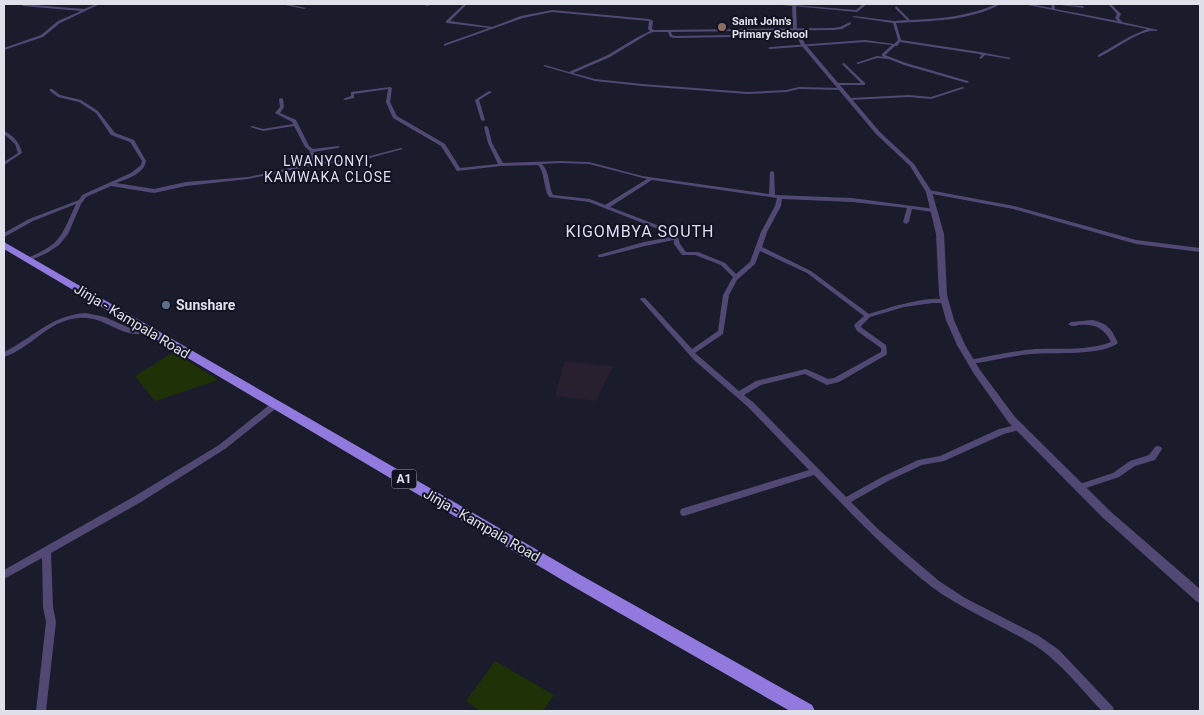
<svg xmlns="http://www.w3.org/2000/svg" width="1204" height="715" font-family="Roboto,sans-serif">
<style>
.industrial{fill:#28202f}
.green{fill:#1e3107}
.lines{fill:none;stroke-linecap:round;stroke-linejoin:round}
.minor{fill:#524874;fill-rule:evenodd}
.tertiary{fill:#524874;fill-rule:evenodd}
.trunk{fill:#9279de;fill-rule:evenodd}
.education-dot{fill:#8d6e63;stroke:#111321;stroke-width:2}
.service-dot{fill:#5c6f8a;stroke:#111321;stroke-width:2}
.labels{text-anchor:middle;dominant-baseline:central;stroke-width:4;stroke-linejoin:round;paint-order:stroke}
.far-poi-label{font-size:11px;font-weight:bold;fill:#dee0ea;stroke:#111321;text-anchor:start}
.shield{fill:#111321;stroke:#a0a2ae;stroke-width:1}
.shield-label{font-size:12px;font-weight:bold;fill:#dee0ea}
.far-quarter-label{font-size:14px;letter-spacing:1px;fill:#dcdff4;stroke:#111321}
.poi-label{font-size:14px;font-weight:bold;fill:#dee0ea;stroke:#111321;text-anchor:start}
.street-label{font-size:14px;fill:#dee0ea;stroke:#111321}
.quarter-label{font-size:16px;letter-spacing:1px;fill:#dcdff4;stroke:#111321}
</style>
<rect width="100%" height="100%" fill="#1a1c2b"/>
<!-- industrial -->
<polygon class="industrial" points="565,361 613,366 596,401 555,396"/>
<!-- green -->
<g class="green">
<polygon points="174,352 218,380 155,401 135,376"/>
<polygon points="495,661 554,695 543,711 480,711 466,701"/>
</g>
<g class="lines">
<!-- minor -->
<g class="minor">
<polygon points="22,4 84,9 96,4 100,4 60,23 43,37 4,50 4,48 41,35 58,21 81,11 23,6"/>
<polygon points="281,4 287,4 306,8 304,9"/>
<polygon points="428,4 433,4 427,6 425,5"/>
<polygon points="464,4 467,4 450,21 492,27 521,16 552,10 649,19 653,21 652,29 654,30 833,28 840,27 850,22 851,24 842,29 833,30 671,32 672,35 675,36 731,35 730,37 675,38 670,37 668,32 653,32 648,34 610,57 573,73 595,79 642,84 747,92 786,90 799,87 842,88 844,89 842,90 799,89 786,92 747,94 642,86 595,81 543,66 545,65 569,72 608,55 636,38 650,31 648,29 649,21 552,12 523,18 444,46 444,44 489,28 446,23 446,21"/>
<polygon points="771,4 781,4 856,10 863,4 867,4 857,12"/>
<path d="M997 4H1001C970 21 930 21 896 23L901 40 980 52 1011 58 1009 59 985 55 981 59 979 58 982 55 979 54 900 42 897 46H895L885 55 906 63 968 81 969 82 967 83 904 65 889 59 877 58 858 64 856 63 877 56 884 57 882 56V54L892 45 865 42 770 49 768 48 770 47 865 40 894 44 898 40 893 23 852 17 854 16 894 21 907 20 895 8 896 6 910 20C940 19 969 16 997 4Z"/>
<path d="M1023 4H1029L1052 8 1051 4 1083 6 1084 8 1054 4 1055 9 1118 21 1115 18 1117 14 1109 5 1111 4 1121 14 1119 18 1122 22 1158 30 1156 31C1142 28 1113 51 1099 57H1098V55L1129 37 1147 29Z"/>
<polygon points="844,63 865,83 865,85 836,85 835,84 837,83 861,83 842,64"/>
<path d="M390 87 392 88 390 102 397 116 445 144 460 168 498 164 488 143 484 127 486 126 488 127 492 143 503 163 560 161 589 162 642 176 769 194 770 172 772 171 774 172 775 195 852 198 935 209V211L933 212 912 209 909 222 906 224 903 222 907 208 852 202 782 199 781 206 767 232 762 247 811 271 869 314C885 309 934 293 948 301L945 303H933L904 307 870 317 861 326 862 328 886 345 887 353 886 355 839 382 827 385 805 374 761 385 744 395 754 403 846 497 882 477 918 460 940 456 999 429 1020 424 1023 425 1024 427 1023 429 1004 434 944 461 922 465 888 481 851 502 879 530 939 581 965 598 1039 636 1059 650 1113 707 1114 711H1102C1080 688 1059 660 1031 643 999 624 963 610 932 587 889 554 852 514 814 475L684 516 681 515 680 512 681 509 684 508 809 470 748 407 694 360 640 299 641 298H645L692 349 718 331 723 295 733 277 721 265 695 255H682L674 244V240L645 246 602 257H598V255L644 242 671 237 658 229 589 202 549 197C543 187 545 172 538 165L501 166 457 171 441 146 393 118 386 102 388 89 354 94V98L345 100 343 99 351 96V92ZM560 163 589 164 647 179 605 205 590 199 553 195C548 185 550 172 542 164ZM652 180 777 198 775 206 761 232 750 262 736 274 725 263 698 252H686L680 244 678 237 662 227 610 207ZM760 251 807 273 864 316 854 325 857 331 881 348V352L834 378 828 379 806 369 756 381 739 391 695 353 723 334 729 295 737 280 755 264Z"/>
<polygon points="962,87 965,88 931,99 909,97 850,100 848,99 850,98 909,95 931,97"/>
<path d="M50 89H52L60 95 81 100 98 111 115 133 134 140 146 161C144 174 127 179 116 183L154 189 186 182 248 177 308 164 310 151 305 147 294 126 263 131 250 127 252 126 263 129 293 124 292 122 275 113 280 107 279 99 281 98 283 99 284 107 280 113 296 120 309 146 313 149 338 146 340 147 338 148 314 152 313 163 362 158 401 148 403 149 362 160 320 164 248 179 186 186 154 193 111 186 86 197 81 204 68 234 59 245 47 253 29 261 27 260V258C62 244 61 236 76 204L33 221 6 236 4 237V233L29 219 79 200 82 195 131 173 141 165 142 161 130 142 111 135 96 113 79 102 58 97 50 91Z"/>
<polygon points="489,91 492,92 479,100 485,120 483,121 481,120 475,100"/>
<path d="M4 131C13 135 20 143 22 153L4 165V162L18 153 15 144 4 134Z"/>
<polygon points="929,190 1014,206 1136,240 1200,248 1200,252 1136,244 1013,209 927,193 926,192"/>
<path d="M86 313 105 317 132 329 140 330 149 329 152 331 151 333C119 340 107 315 78 318 49 320 30 349 4 357V352C33 338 51 315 86 313Z"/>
<path d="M1092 320C1107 323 1112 329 1118 343 1102 356 1053 352 1031 354 1011 356 990 361 970 364L967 362 970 360C991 356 1013 351 1035 349 1059 348 1088 351 1111 342 1104 328 1095 324 1080 325 1074 326 1072 327 1068 324L1071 322Z"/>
<polygon points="276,401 279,402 280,404 279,406 225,449 141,502 51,553 53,607 56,622 46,711 36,711 46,622 43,607 42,558 4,579 4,570 135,496 219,445 273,402"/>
<polygon points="1158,446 1161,447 1162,449 1155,460 1135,466 1119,477 1080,490 1077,489 1076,487 1077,485 1113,473 1130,461 1149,455 1155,447"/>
</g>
<!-- tertiary -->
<polygon class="tertiary" points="792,4 796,4 797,28 805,44 880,132 914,164 932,192 944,234 947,295 954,320 965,345 980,370 1015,417 1110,511 1200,589 1200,603 1196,601 1102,517 1009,423 974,374 957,345 946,320 939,295 936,234 926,192 910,166 876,134 801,45 793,28"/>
<!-- trunk -->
<polygon class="trunk" points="4,242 584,577 812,705 815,711 790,711 574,587 4,249"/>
</g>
<!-- markers -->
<circle class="education-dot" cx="722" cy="27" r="5"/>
<circle class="service-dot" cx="166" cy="305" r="5"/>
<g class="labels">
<!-- far-poi labels -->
<g class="far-poi-label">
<text x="732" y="21">Saint John's<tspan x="732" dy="13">Primary School</tspan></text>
</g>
<!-- shield labels -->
<rect class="shield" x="391.5" y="469.5" width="25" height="19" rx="4"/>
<g class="shield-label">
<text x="404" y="479">A1</text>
</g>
<!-- far-quarter labels -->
<g class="far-quarter-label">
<text x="328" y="161">LWANYONYI,<tspan x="328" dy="16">KAMWAKA CLOSE</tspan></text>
</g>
<!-- poi labels -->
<g class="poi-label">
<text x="176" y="305">Sunshare</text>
</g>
<!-- street labels -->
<g class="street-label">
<text transform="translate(132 321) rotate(31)">Jinja - Kampala Road</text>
<text transform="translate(482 525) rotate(30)">Jinja - Kampala Road</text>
</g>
<!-- quarter labels -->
<g class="quarter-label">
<text x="640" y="231">KIGOMBYA SOUTH</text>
</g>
</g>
<!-- border -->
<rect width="1204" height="715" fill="none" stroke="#dee0ea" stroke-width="10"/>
</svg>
